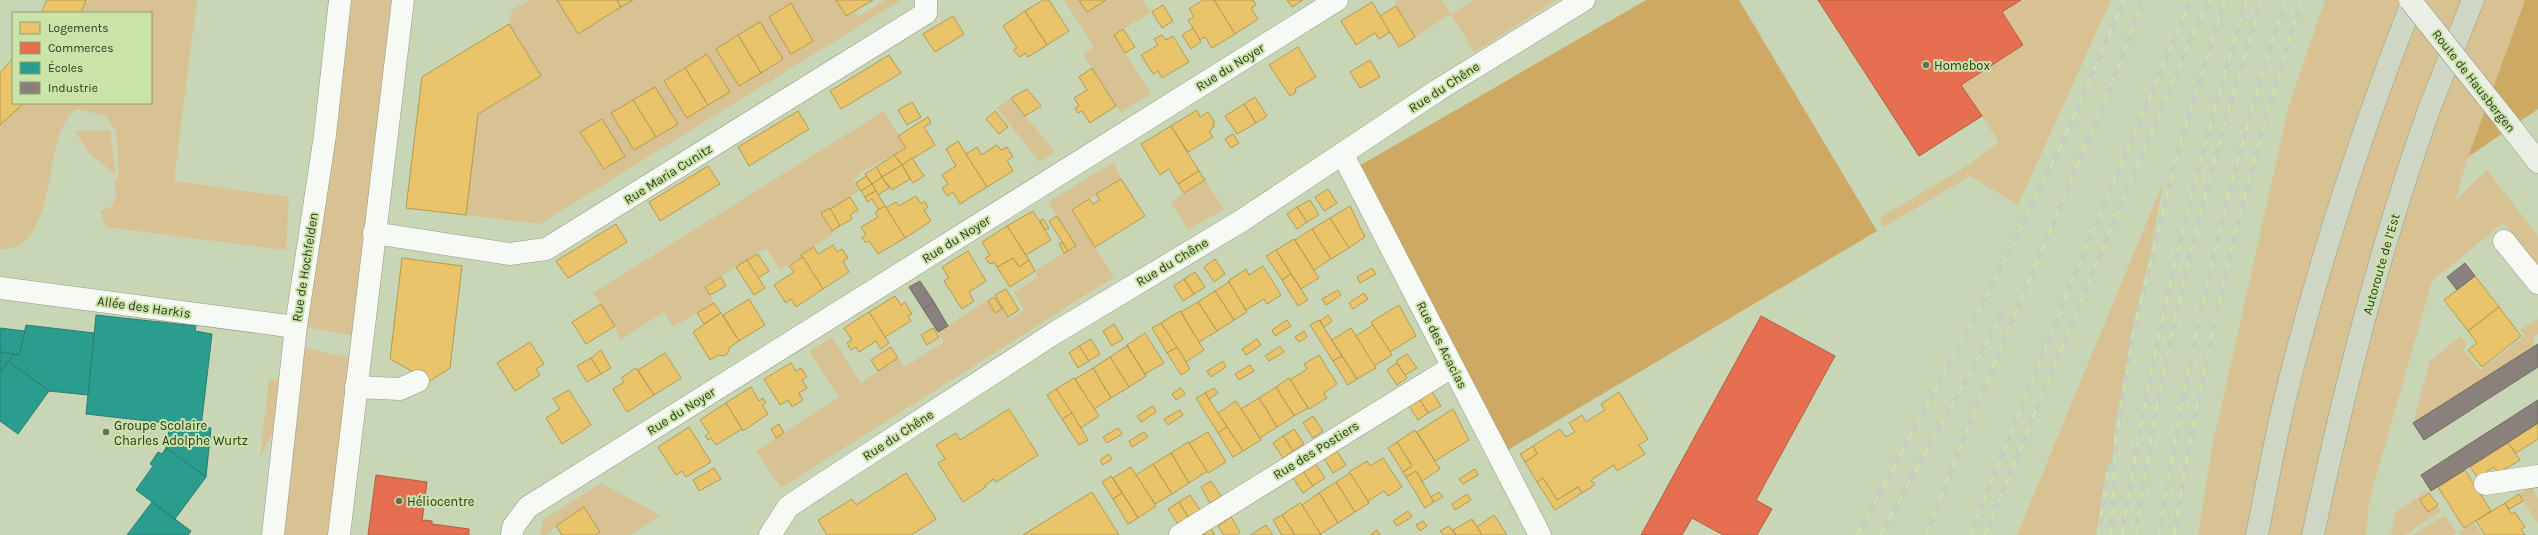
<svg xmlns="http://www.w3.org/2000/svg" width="2538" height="535" font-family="Karla,sans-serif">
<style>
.green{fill:#d8c193}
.forest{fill:#cda964}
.homes{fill:#e9c46a;stroke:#b19a54}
.shops{fill:#e76f51;stroke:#af5e42}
.schools{fill:#2a9d8f;stroke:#2b7e6d}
.industry{fill:#8a817c;stroke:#6e6b60}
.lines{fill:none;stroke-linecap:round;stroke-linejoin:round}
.street-casing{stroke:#909b82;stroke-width:23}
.secondary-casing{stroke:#909b82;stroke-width:23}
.highway-casing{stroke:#94a081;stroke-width:23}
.street{stroke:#f7f9f4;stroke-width:22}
.secondary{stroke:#ebeee5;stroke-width:22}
.highway{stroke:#cfd6c3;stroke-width:22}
.rail-casing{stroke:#c7ccc2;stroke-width:4.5}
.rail{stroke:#cae3a8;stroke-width:3;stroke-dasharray:9;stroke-linecap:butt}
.secondary-bridge-casing{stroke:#909b82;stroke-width:23;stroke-linecap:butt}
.secondary-bridge{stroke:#ebeee5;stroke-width:22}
.poi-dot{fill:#636f54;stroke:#cae3a8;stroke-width:1.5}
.labels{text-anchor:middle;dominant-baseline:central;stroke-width:4;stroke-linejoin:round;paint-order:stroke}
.poi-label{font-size:13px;fill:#2d371f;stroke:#cae3a8;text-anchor:start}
.street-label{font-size:13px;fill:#2d371f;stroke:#cae3a8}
</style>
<rect width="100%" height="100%" fill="#c8d6b5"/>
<!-- green -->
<g class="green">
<path d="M86 0H197L174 181 289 197 286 250 106 227 100 211 111 207 116 196 115 182 119 178 116 131 106 116 76 109C43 136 58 213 23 243 18 247 7 249 0 250V125L24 103H151V13H81Z"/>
<polygon points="347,0 395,0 355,336 305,327"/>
<polygon points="529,0 847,0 858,17 885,0 901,0 540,224 466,215 478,114 541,75 509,24 512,10"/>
<polygon points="1064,0 1079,0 1087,12 1106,0 1142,0 1151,12 1114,35 1151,94 1120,112 1083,54 1094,47"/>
<polygon points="1396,0 1442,0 1451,14 1474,0 1557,0 1474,52 1451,14 1415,37 1396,6"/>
<polygon points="2021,0 2111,0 2018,205 1970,176 1884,227 1879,218 1964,168 1999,142 1961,85 2023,45 2002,12"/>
<polygon points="2325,0 2525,0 2468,157 2455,201 2487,170 2538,236 2538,269 2503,223 2432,281 2369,501 2366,535 2198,535 2212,448 2289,105"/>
<polygon points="1011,98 1055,152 1039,162 997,108"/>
<polygon points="884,111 906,148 863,171 854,180 860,190 850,197 832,231 833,234 801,255 803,257 780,270 766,248 705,286 714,303 673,327 664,312 620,340 615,326 593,293"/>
<polygon points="110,130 116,175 88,152 75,131"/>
<polygon points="1114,162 1121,179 1072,210 1114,277 781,488 756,451 839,397 809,351 832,337 861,383 898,358 905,367 944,342 938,332 987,300 996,314 1003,308 1010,320 1024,310 1014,292 1038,277 1035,271 1075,246 1048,202"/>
<polygon points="1205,180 1224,209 1188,230 1171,202"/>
<polygon points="2163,183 2098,535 2017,535"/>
<polygon points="2538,319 2538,334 2533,337 2535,346 2413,423 2430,361 2461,336 2467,345 2464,350 2480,370 2525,336 2520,330"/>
<polygon points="302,347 353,359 331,535 280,535"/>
<polygon points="269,379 284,380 280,417 260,458"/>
<polygon points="601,483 660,515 630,535 595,535 600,532 584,507 556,526 547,535 540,535 543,520"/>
<polygon points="2531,486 2538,498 2538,524 2519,494"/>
<polygon points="2427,491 2441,511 2405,535 2391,535 2395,513"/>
<polygon points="2443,516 2446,517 2456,532 2453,535 2413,535"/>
<polygon points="2474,523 2482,535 2461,535 2459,532"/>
</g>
<!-- forest -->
<g class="forest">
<polygon points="1646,0 1739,0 1877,231 1508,450 1359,166"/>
<polygon points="2525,0 2538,0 2538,109 2468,157"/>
</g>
<!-- homes -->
<g class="homes">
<polygon points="47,0 86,0 81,13 41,13"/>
<polygon points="557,0 617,0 621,7 578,34"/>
<polygon points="617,0 633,0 621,7"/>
<polygon points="836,0 873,0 846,16"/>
<polygon points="1043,0 1049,0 1069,31 1047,45 1025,11"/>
<polygon points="1079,0 1106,0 1087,12"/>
<polygon points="1214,0 1253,0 1256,5 1251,8 1258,19 1235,34"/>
<polygon points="1214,0 1235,34 1212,48 1205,37 1200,40 1188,20 1194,17 1189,9 1203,0"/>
<polygon points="1287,0 1303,0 1292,7"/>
<polygon points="1372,2 1390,32 1379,39 1375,33 1356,45 1341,21"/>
<polygon points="791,3 813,41 791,54 769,17"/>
<polygon points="1163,5 1173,21 1162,28 1152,12"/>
<polygon points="1396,6 1415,37 1399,47 1380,16"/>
<polygon points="1025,11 1047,45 1028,57 1025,53 1020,57 1013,50 1017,48 1003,26"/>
<polygon points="953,16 964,34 935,52 923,34"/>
<polygon points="760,22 783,59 761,73 738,35"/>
<polygon points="509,24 541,76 478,114 466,215 406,208 422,77"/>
<polygon points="1193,28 1201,42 1191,49 1182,35"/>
<polygon points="1123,29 1135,47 1125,53 1114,35"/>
<polygon points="738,35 761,73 739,86 716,49"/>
<polygon points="1162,35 1166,40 1173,36 1189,62 1162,78 1158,71 1153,74 1141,55 1158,45 1154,39"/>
<polygon points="1298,47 1316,77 1295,89 1296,92 1290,96 1269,65"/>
<polygon points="707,54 730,92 708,105 685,68"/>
<polygon points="889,55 901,73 841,109 830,91"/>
<polygon points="13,58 13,103 24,103 0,125 0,73"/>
<polygon points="1370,60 1380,77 1360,88 1350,72"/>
<polygon points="685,68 708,105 687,118 664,81"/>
<polygon points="1092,68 1116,106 1090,123 1082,111 1078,113 1075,108 1079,106 1074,98 1087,90 1079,77"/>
<polygon points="655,87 678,124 656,137 633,100"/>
<polygon points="1027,89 1041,106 1025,116 1011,98"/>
<polygon points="1255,97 1267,116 1256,123 1244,104"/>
<polygon points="633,100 656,137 634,150 611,113"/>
<polygon points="912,102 921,117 907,125 898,110"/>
<polygon points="1244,104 1256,123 1237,134 1225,116"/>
<polygon points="1197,110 1200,117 1208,112 1215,123 1213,124 1214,127 1209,131 1213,137 1188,152 1171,126"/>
<polygon points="798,111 809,129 749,166 738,147"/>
<polygon points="995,111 1008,127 999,134 986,119"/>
<polygon points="928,117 931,123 924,127 935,145 902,165 894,155 906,148 898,136"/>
<polygon points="602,119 625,156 604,169 580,132"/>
<polygon points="1171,126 1199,171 1178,184 1169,169 1160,175 1141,144"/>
<polygon points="1233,134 1239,143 1231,148 1225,139"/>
<polygon points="958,141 987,187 960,204 953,192 947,196 942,188 948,184 942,175 956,166 946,149"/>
<polygon points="997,145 1001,150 1007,147 1013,157 1007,160 1013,171 987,187 966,154 977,147 981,155"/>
<polygon points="894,155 902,165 882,177 876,167"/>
<polygon points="912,158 924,176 913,183 902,165"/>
<polygon points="902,165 910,179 892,190 882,177"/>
<polygon points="708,166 720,184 660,221 649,202"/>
<polygon points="876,167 882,177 872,184 865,174"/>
<polygon points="1199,171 1205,180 1184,193 1178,184"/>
<polygon points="866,176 872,184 861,191 856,183"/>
<polygon points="882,177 889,188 878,195 872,184"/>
<polygon points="1121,179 1145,216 1095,247 1072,210 1089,199 1093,204 1100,200 1096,194"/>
<polygon points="872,184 876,191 865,197 861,191"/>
<polygon points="1328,189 1337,203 1324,211 1315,197"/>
<polygon points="876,191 885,206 879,210 872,199 867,202 865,197"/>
<polygon points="916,196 921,204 924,201 928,207 924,210 931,221 905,238 886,208 896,202 899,206"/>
<polygon points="850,197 858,210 850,215 852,219 840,226 830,209"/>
<polygon points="1310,200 1319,215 1307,222 1297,207"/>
<polygon points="885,206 905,238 878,254 869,241 866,243 862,238 866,235 861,227 878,217 875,212"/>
<polygon points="1350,206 1365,237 1349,248 1330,218"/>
<polygon points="1297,207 1307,222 1297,229 1287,214"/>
<polygon points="830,208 840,226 832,231 821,213"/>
<polygon points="1033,211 1051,240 1026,255 1007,226"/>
<polygon points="1057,216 1076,246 1068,251 1049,221"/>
<polygon points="1330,218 1349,248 1331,259 1312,229"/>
<polygon points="1043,219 1049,228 1045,230 1040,221"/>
<polygon points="616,224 627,242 568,278 556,261"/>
<polygon points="1007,226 1029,260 1019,267 1013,258 997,267 994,262 990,264 985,258 990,255 982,242"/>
<polygon points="1312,229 1331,259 1314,270 1295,240"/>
<polygon points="1294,239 1319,278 1301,289 1276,250"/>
<polygon points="1062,242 1068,251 1064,253 1059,244"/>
<polygon points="833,245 837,252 842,249 848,258 843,261 849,272 823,289 801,255 814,247 818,254"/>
<polygon points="1276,250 1291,274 1282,280 1266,256"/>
<polygon points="968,251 986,281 969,292 974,301 962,309 944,281 949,278 942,267"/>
<polygon points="758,254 769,271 758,278 747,260"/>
<polygon points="803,257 823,289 796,307 791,299 786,303 774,285 794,272 789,266"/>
<polygon points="402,258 462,266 450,368 430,381 390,359"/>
<polygon points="1013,258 1019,267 1029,260 1035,271 1010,287 997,267"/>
<polygon points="1215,259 1225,274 1214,282 1204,267"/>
<polygon points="747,260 765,288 754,295 736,267"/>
<polygon points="1263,266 1281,295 1267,304 1264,299 1246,310 1228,281 1246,269 1249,275"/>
<polygon points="1372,268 1376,274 1360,283 1357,277"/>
<polygon points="1195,272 1205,287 1194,294 1184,279"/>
<polygon points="1291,274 1308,300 1298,306 1282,280"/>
<polygon points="2475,276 2499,307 2468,331 2444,300"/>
<polygon points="721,277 726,286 710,295 705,287"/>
<polygon points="1184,279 1194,294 1183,301 1174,286"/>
<polygon points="1229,282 1247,312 1234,320 1215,291"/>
<polygon points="1006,289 1019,310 1008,317 995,295"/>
<polygon points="1338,290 1341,295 1326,305 1322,299"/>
<polygon points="1215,291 1234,320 1217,331 1198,302"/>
<polygon points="1364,293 1368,299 1353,309 1349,303"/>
<polygon points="895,296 901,305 905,302 912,314 908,316 911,321 885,337 869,312"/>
<polygon points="994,297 1002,309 995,313 988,301"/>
<polygon points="749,299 765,325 739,341 723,315"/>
<polygon points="1198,302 1217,331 1199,342 1181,312"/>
<polygon points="714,303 721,313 704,324 697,313"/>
<polygon points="601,304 615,326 586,344 572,322"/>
<polygon points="1399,305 1416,336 1390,352 1371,322"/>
<polygon points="2499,307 2521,336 2482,367 2468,350 2477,343 2468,331"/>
<polygon points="1180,311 1204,350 1186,362 1161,323"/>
<polygon points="869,312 889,343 881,349 876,341 859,352 856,347 851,350 847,343 852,340 844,328"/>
<polygon points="721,313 739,341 730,347 728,353 724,356 718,355 710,360 693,332"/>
<polygon points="1328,315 1332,321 1324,327 1320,321"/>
<polygon points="1287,320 1291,326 1275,336 1272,330"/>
<polygon points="1319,320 1342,356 1333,361 1310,325"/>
<polygon points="1161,323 1177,347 1167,353 1152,328"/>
<polygon points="1114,324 1123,339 1112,346 1103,331"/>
<polygon points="1373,325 1392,355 1374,366 1356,336"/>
<polygon points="933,328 939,337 927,345 921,335"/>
<polygon points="1351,328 1376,368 1357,379 1332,340"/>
<polygon points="1304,331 1307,337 1299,342 1295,337"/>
<polygon points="1145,333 1164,363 1145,374 1127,345"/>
<polygon points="1091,339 1100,354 1089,361 1079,346"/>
<polygon points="1257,339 1261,345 1246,355 1242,349"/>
<polygon points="530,342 544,364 536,369 540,375 515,391 497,363"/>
<polygon points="1079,346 1089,361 1078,368 1069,353"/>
<polygon points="1127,346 1146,376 1129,387 1110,357"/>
<polygon points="1280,346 1284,352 1269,361 1265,356"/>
<polygon points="891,347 898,358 878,371 871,360"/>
<polygon points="1177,347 1190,369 1181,375 1167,353"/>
<polygon points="601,350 611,368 601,374 591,358"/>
<polygon points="665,353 681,378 654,395 638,370"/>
<polygon points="1407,354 1417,368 1405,375 1396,361"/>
<polygon points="1319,355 1337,384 1324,393 1327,398 1309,409 1290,380 1307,369 1304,364"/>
<polygon points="1342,356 1357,379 1348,385 1333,361"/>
<polygon points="1110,357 1129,387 1111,398 1093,368"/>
<polygon points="591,358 601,374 587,382 577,366"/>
<polygon points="1223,361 1226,367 1211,377 1207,371"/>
<polygon points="791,363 796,371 801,368 807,377 802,380 807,388 799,393 803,400 792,407 788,400 780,405 764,379"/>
<polygon points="1397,363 1407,378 1397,385 1387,370"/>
<polygon points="1250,365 1254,371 1239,380 1235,374"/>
<polygon points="636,368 654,395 627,412 613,389 624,382 621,378"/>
<polygon points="1093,368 1111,398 1094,409 1075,379"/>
<polygon points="1074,378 1099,416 1081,428 1056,389"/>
<polygon points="1289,378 1308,408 1294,416 1276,387"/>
<polygon points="751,387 759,401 763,398 766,403 762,405 768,414 743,431 726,403"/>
<polygon points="1276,387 1294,416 1277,427 1259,398"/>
<polygon points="1181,388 1185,394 1176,400 1172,394"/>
<polygon points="1214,388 1218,393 1209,399 1205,393"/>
<polygon points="1056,389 1072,413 1062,419 1047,395"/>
<polygon points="569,390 591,425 562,444 546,418 560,409 553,399"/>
<polygon points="1431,390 1441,406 1428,413 1418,397"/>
<polygon points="1619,392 1648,439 1639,445 1645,454 1617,471 1614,465 1591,480 1595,485 1582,493 1578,487 1557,500 1543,478 1537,482 1525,462 1537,454 1533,446 1560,429 1566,437 1575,432 1569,423 1582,415 1586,422 1605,410 1601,404"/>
<polygon points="1205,393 1227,427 1218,433 1196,398"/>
<polygon points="1418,397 1428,413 1418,420 1408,404"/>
<polygon points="1259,398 1277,427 1260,438 1241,409"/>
<polygon points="1236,401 1261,440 1243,451 1218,413"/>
<polygon points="726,403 742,429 716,445 711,438 708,440 705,436 709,433 700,420"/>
<polygon points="1153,406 1156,412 1141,422 1137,416"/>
<polygon points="1009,409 1038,455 996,482 994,479 985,485 986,487 963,502 938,463 945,459 936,445 956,433 960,440"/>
<polygon points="1453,409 1469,440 1435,461 1417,432"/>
<polygon points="1180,410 1183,415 1168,425 1164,419"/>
<polygon points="1072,413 1088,440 1079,445 1062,419"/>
<polygon points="1313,416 1323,431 1313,438 1303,423"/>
<polygon points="2538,423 2538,439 2516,453 2508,443"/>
<polygon points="779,424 784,433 776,438 771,429"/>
<polygon points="689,427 711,462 686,477 682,471 676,475 658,447"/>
<polygon points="1227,427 1243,451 1233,457 1218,433"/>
<polygon points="1118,428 1122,434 1107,443 1103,437"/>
<polygon points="1294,429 1304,444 1293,451 1283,436"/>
<polygon points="1415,430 1440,469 1422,481 1416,471 1406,477 1403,472 1412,466 1397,442"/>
<polygon points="1144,432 1148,437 1132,447 1129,441"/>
<polygon points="1208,432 1226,462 1208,473 1189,443"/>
<polygon points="1283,436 1293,451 1283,458 1273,443"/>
<polygon points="1188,442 1207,471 1189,483 1171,453"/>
<polygon points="1397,442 1412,466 1403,472 1388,448"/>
<polygon points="2508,443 2520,460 2498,473 2494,467 2485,473 2480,481 2470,467"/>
<polygon points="1533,446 1537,454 1525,462 1520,454"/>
<polygon points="1336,450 1346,465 1333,473 1324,458"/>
<polygon points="1171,453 1189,483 1172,494 1153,464"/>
<polygon points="1109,454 1112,459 1103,465 1100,460"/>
<polygon points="1383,458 1402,487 1388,496 1384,491 1368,501 1349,472 1367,461 1370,466"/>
<polygon points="1315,463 1325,478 1313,486 1303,471"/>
<polygon points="1153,464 1172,494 1155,504 1136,475"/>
<polygon points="1131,467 1156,506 1138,518 1113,478"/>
<polygon points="714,468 721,479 699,491 693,480"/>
<polygon points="1475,469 1478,475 1463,484 1459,479"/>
<polygon points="2465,470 2491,511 2464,528 2438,487"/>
<polygon points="1303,471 1313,486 1303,493 1293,478"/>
<polygon points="1416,471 1434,502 1425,508 1406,477"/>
<polygon points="906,473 936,519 911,535 827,535 818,520 852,499 856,505"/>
<polygon points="1350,473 1369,503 1355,512 1336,482"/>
<polygon points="1111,476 1122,493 1113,499 1102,482"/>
<polygon points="1543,478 1557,500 1578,487 1582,493 1555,510 1537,482"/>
<polygon points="1211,481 1221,496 1210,503 1201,487"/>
<polygon points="1336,482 1355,512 1338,523 1319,493"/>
<polygon points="1092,492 1119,535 1023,535"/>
<polygon points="1439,492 1443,497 1434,502 1431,497"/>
<polygon points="1122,493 1138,518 1128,524 1113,499"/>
<polygon points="1319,493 1338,523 1320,534 1302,505"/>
<polygon points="2429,493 2438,505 2428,512 2420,500"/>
<polygon points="1467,494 1471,500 1455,510 1452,504"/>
<polygon points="2519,494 2523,501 2509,509 2505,503"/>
<polygon points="1190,495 1200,510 1188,517 1179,502"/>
<polygon points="1179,502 1188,517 1178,524 1168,509"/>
<polygon points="1300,503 1302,505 1321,535 1295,535 1282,515"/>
<polygon points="2505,503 2511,514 2515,512 2525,527 2521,529 2525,535 2485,535 2476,521"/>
<polygon points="584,507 600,532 595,535 562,535 556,526"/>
<polygon points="1408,511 1412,517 1397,526 1393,521"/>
<polygon points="1282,515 1295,535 1282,535 1273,520"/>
<polygon points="1494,515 1507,535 1482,535 1477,527"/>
<polygon points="1231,517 1240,532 1236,535 1224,535 1218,526"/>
<polygon points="1472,519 1482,535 1456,535 1453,530"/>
<polygon points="1423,521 1427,526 1420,531 1416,525"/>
<polygon points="1266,525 1273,535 1250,535 1257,531"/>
<polygon points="1449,526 1452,531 1456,535 1443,535 1440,531"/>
<polygon points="1211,529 1215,535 1202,535"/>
<polygon points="1377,530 1380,535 1370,535"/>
</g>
<!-- shops -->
<g class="shops">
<polygon points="1818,0 2021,0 2002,12 2023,45 1961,85 1982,116 1919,156"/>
<polygon points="1761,316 1835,356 1756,500 1772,509 1757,535 1723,535 1692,518 1682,535 1641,535"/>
<polygon points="376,475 427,482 422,522 424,520 432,521 432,524 469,529 469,535 368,535"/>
</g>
<!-- schools -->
<g class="schools">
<polygon points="96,315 196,326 195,331 212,334 201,427 86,414"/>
<polygon points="26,325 94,333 88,395 49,391 8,361 14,354 19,355"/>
<polygon points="0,328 25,331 19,355 0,352"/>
<polygon points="0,352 14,354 0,372"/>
<polygon points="8,361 49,391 18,434 0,421 0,372"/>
<polygon points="170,424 211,428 206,477 166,448"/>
<polygon points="166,448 206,477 175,519 136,490 153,466 150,464 158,452 162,454"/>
<polygon points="152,502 191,531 188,535 127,535"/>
</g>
<!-- industry -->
<g class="industry">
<polygon points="2465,263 2475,276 2457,290 2447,277"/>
<polygon points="920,281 934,302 923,309 909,287"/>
<polygon points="934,302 948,326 938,332 923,309"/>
<polygon points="2538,344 2538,367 2424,440 2413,423"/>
<polygon points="2538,400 2538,423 2431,491 2421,475"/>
</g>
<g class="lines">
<!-- street casing -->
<g class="street-casing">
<g id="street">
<polyline points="1343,155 1540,535"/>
<polyline points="374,233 509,254 546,249 926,13 926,0"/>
<polyline points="2504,241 2538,283"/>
<polyline points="0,288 288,326"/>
<polyline points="356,387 400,389 418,381"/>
<polyline points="2485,484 2538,476"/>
<polyline points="273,535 296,326 325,135 340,0"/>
<polyline points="339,535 403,0"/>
<polyline points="512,535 513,527 528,507 1337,0"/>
<polyline points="770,535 788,507 827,481 1053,334 1241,221 1438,90 1584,0"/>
<polyline points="1180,535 1452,367"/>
</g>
</g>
<!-- secondary casing -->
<g class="secondary-casing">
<polyline id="secondary" points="2503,117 2538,162"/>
</g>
<!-- highway casing -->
<g class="highway-casing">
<g id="highway">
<path d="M2257 535C2266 490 2274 444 2285 399 2318 264 2362 130 2413 0"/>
<path d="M2313 535C2344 390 2380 246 2430 107 2444 71 2459 36 2473 0"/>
</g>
</g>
<!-- street -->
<use href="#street" class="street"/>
<!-- secondary -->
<use href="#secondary" class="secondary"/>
<!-- highway -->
<use href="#highway" class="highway"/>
<!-- rail casing -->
<g class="rail-casing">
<g id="rail">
<polyline points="1857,535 2012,248 2060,148 2124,0"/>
<polyline points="1880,535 2002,315"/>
<polyline points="1926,535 1974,412 2112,83 2143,0"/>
<polyline points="1970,535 2080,262 2191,0"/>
<polyline points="1985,535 2094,269 2191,39 2211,0"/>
<polyline points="2098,535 2109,466"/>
<polyline points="2111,535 2116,436 2134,330 2178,151 2225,0"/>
<path d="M2122 535C2151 353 2192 176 2247 0"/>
<path d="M2136 535C2161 354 2207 174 2262 0"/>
<path d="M2159 535C2188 354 2228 174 2286 0"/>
<path d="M2174 535C2204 353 2245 175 2302 0"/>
</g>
</g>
<!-- rail -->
<use href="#rail" class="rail"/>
<!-- secondary-bridge casing -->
<g class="secondary-bridge-casing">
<polyline id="secondary-bridge" points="2410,0 2503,117"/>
</g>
<!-- secondary-bridge -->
<use href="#secondary-bridge" class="secondary-bridge"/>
</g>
<!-- markers -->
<g class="poi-dot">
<circle cx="1926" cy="65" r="4"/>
<circle cx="106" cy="432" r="4"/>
<circle cx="399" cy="501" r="4"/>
</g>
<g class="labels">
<!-- poi labels -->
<g class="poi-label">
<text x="1934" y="65">Homebox</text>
<text x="114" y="425">Groupe Scolaire<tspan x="114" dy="15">Charles Adolphe Wurtz</tspan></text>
<text x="407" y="501">Héliocentre</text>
</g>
<!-- street labels -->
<g class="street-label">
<text transform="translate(1230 67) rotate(-32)">Rue du Noyer</text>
<text transform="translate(2474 81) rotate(52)">Route de Hausbergen</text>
<text transform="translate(1444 87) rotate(-33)">Rue du Chêne</text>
<text transform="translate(668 174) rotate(-32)">Rue Maria Cunitz</text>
<text transform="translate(956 239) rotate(-32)">Rue du Noyer</text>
<text transform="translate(1172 262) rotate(-31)">Rue du Chêne</text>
<text transform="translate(2381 264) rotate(-74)">Autoroute de l’Est</text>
<text transform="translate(305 267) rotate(-81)">Rue de Hochfelden</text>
<text transform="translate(144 307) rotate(8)">Allée des Harkis</text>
<text transform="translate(1442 345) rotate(63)">Rue des Acacias</text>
<text transform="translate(681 411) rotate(-32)">Rue du Noyer</text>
<text transform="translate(898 435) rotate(-33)">Rue du Chêne</text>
<text transform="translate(1316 450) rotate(-32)">Rue des Postiers</text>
</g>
</g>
<!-- legend -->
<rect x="12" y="12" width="140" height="92" fill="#cae3a8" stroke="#8b9e71"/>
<rect x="20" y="22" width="20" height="12" fill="#e9c46a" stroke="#8b9e71"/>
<text x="48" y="32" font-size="12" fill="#2d371f">Logements</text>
<rect x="20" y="42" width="20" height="12" fill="#e76f51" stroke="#8b9e71"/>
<text x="48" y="52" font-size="12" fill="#2d371f">Commerces</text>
<rect x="20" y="62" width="20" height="12" fill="#2a9d8f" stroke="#8b9e71"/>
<text x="48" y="72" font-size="12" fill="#2d371f">Écoles</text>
<rect x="20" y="82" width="20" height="12" fill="#8a817c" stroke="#8b9e71"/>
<text x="48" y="92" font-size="12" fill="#2d371f">Industrie</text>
</svg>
